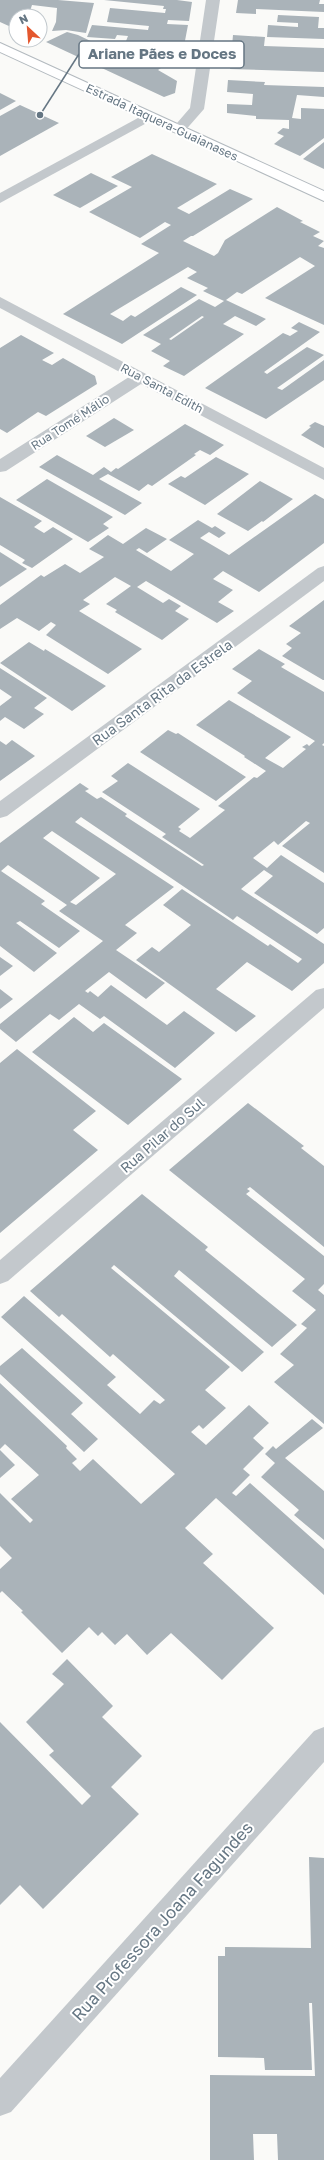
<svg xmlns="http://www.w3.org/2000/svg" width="324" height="2160" font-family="'Golos Text',sans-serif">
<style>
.building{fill:#aab3b9;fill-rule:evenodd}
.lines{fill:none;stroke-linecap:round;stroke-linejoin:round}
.secondary-casing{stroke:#b3babf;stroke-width:2}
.minor{fill:#c3c8cc;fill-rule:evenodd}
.tertiary{fill:#c3c8cc;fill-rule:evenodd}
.secondary{fill:#fff;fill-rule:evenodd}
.labels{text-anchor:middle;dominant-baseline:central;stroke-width:4;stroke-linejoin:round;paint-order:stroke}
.far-street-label{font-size:12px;fill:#657683;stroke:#fff}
.street-label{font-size:14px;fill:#657683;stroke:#fff}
.near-street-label{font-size:17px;fill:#657683;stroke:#fff}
.leader{fill:none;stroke:#657683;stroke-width:1.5}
.callout-dot{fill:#657683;stroke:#fff;stroke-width:1.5}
.callout{fill:#fff;stroke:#657683;stroke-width:1.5}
.callout-label{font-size:15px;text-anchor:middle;font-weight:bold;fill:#657683}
</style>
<rect width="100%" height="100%" fill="#fafaf8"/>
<!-- building -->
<g class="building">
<polygon points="0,0 58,0 94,3 86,33 66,30 52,31 56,22 57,8 32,5 30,11 36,14 31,16 16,16 16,24 11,27 0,22"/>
<polygon points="104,0 177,0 192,2 189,21 168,20 167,24 188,25 184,46 126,41 128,36 117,35 115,39 87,37 92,25 148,30 149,26 107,22 110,8 165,13 166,9 163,9 164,6"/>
<polygon points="238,0 320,0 319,4 324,4 324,12 256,9 256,14 236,13"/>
<polygon points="278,15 319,17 318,28 324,28 324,39 267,37 268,25 298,27 298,23 277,22"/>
<polygon points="67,32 78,35 103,47 109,44 136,57 143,54 165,63 159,67 161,68 158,70 177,81 175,93 164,97 46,42"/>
<polygon points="233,35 265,37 264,46 324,48 324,72 230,69"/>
<polygon points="228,80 265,82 264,85 324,87 324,97 297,95 292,118 301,119 301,108 324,109 324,138 300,156 274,144 284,136 277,133 283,128 289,129 289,120 256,119 256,116 227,113 227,104 252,105 253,94 227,92"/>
<polygon points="0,93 16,101 0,110"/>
<polygon points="20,105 59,123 0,156 0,116"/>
<polygon points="324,142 324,169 303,159"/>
<path d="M152 154 217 184 177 208 189 214 230 189 253 199 193 236H191L183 241 214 256 218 253 225 240 277 207 303 221 300 222 320 232 313 236 324 241 318 246 324 248V325L265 298 315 266 300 257 242 294 237 292 226 300 266 319 256 326 235 316 223 324 244 334 184 376 163 366 170 361 151 351 161 344 143 335 199 299 215 307 224 301 203 291 208 288 187 278 197 272 188 267 110 314 123 321 131 315 135 317 181 287 197 295 122 344 63 314 159 253 141 244 171 225 165 222 140 238 89 212 132 187 111 177ZM202 316 204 317 171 340 169 339Z"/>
<polygon points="91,173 118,186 80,208 53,195"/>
<polygon points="299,322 320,332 264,372 267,374 307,347 324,355 277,388 282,390 324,360 324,380 266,419 205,388 283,333 290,336 298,331 291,328"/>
<polygon points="21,335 54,353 42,360 52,365 63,358 95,376 97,384 46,416 38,412 7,433 0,429 0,348"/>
<polygon points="114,418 134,430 105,447 86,436"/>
<polygon points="315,422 324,426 324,448 301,435 311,427 309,426"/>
<polygon points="185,424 224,445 210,455 200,450 194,454 196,455 152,486 148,484 139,491 108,474 99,479 142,503 125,515 39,467 57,455 93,475 104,467 111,472 116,468 118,469"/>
<polygon points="216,457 249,474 205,505 168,484 181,476 185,478"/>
<polygon points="47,479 113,517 103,524 109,528 88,542 16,500"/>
<polygon points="260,481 293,499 263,522 262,521 248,531 217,514"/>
<polygon points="315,494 324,499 324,543 259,592 223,571 213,579 233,590 218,602 234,611 217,623 146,581 137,587 163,603 169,599 181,606 175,611 189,619 162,640 115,612 117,610 106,604 131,586 115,577 83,600 90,604 79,611 142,649 108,674 46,635 56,625 51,622 39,631 17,618 0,629 0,605 41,575 44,577 65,564 80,573 104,557 89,549 108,535 123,544 146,528 167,539 147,553 139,548 136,550 171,571 194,554 169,540 198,520 212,528 215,526 226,533 219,538 209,532 200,538 229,555"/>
<polygon points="0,497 42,521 34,527 44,533 53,527 73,539 32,568 22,563 25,560 0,545"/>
<polygon points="0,552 27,569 0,587"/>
<polygon points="324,600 324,680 323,680 282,656 292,648 286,644 301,633 289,626"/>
<polygon points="29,642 44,651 45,649 106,686 72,711 0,663"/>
<path d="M259 649 285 664 281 667 324 692V743L322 745 324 746V873L282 846 310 823 306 821 278 845 274 841 253 858 267 868 281 855 324 883V928L317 934 254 893 273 876 264 870 241 889 324 944V963L292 991 247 962 216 989 256 1016 236 1032 136 960 152 947 159 952 191 925 163 905 182 889 268 946 270 944 298 963 302 959 237 916 233 920 81 817 75 822 174 887 125 925 137 933 116 950 165 983 146 999 109 972 85 991 88 993 90 991 98 997 111 985 167 1025 184 1011 215 1033 175 1068 104 1016 100 1019 79 1004 59 1020 50 1014 16 1042 0 1029V1024L103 941 59 911 67 905 8 865 1 871 45 901 41 904 80 931 59 948 20 921 16 923 57 953 34 972 0 946V843L80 783 89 789 85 791 97 799 101 797 127 814 125 816 202 866 204 865 162 837 166 834 102 792 118 781 111 776 128 763 200 809 178 827 181 829 179 831 190 838 225 810 218 806 254 777 257 778 266 771 244 757 245 756 196 725 229 700 291 737 265 758 283 768 306 749 302 747 307 744 309 746 315 741 237 693 252 681 232 669ZM52 831 116 874 76 905 70 902 100 878 43 838Z"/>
<polygon points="0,668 47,698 34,708 44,714 24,729 5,717 0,721 0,706 12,697 0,689"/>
<polygon points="168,730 176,734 178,733 246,777 216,801 140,752"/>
<polygon points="12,740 35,756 0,781 0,741 6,745"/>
<polygon points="0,957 13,966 0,976"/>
<polygon points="0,989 13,999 0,1009"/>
<polygon points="74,1017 93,1032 104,1023 182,1079 128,1125 32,1052"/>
<polygon points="17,1049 96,1111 73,1130 98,1150 0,1233 0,1063"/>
<polygon points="248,1103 304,1146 301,1148 324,1166 324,1247 250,1187 247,1189 250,1191 246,1194 324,1256 324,1284 318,1290 324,1295 324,1424 274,1382 294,1365 280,1354 307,1328 301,1324 316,1310 292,1291 305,1279 169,1170"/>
<polygon points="142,1194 208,1247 205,1250 297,1325 272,1347 179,1270 174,1276 264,1352 242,1372 114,1265 111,1268 230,1367 205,1390 226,1408 203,1429 199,1425 191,1432 206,1445 249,1405 269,1423 253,1438 264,1448 243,1469 250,1475 232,1493 236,1496 250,1483 324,1549 324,1595 216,1498 185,1528 213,1554 203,1563 274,1628 222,1680 171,1633 147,1655 127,1634 115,1645 102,1632 98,1636 89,1627 62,1653 21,1612 23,1611 2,1591 0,1593 0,1569 12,1558 0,1546 0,1493 30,1523 33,1520 11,1499 39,1475 5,1444 0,1449 0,1383 67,1446 66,1448 77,1459 72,1463 80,1471 93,1459 141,1504 175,1474 1,1317 24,1296 116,1377 107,1385 140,1414 154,1400 160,1404 165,1400 113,1354 110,1357 62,1314 59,1317 30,1291"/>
<polygon points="22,1348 83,1403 71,1414 98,1439 84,1452 0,1374 0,1366"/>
<polygon points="312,1419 323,1428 285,1458 324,1491 324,1540 294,1515 299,1510 261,1477 275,1463 265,1454 273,1446 276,1449"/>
<polygon points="0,1450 15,1465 0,1478"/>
<polygon points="67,1659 113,1706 102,1717 142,1756 111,1787 139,1814 43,1909 20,1885 0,1905 0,1722 82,1805 91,1796 49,1755 54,1751 26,1722 64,1684 52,1674"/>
<polygon points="309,1857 324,1858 324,2160 278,2160 277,2134 253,2134 254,2160 210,2160 210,2075 315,2076 312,2003 309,2003 312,2070 265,2070 264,2058 218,2057 218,1956 225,1956 225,1947 311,1948"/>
</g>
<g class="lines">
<!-- secondary casing -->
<g class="secondary-casing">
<polygon id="secondary" points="0,43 324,191 324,201 0,52"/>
</g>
<!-- minor -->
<g class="minor">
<polygon points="206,0 220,0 204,109 183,133 173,133 171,130 190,108"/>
<polygon points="0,297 324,468 324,480 141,384 6,471 0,472 0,459 129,377 0,308"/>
<polygon points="324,566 324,581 7,816 0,818 0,801 318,568"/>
<polygon points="324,988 324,1008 8,1281 0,1284 0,1260 316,990"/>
<polygon points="324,1727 324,1762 11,2112 0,2116 0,2078 314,1731"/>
</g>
<!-- tertiary -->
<polygon class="tertiary" points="149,112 154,113 156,116 154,119 0,203 0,193"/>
<!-- secondary -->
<use href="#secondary" class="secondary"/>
</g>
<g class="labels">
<!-- far-street labels -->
<g class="far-street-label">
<text transform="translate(162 122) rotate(25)">Estrada Itaquera-Guaianases</text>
<text transform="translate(162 388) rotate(28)">Rua Santa Edith</text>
<text transform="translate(70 422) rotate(-33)">Rua Tomé Málio</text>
</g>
<!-- street labels -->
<g class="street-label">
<text transform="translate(162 692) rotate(-36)">Rua Santa Rita da Estrela</text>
<text transform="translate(162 1135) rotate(-41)">Rua Pilar do Sul</text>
</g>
<!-- near-street labels -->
<g class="near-street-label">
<text transform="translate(162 1921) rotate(-48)">Rua Professora Joana Fagundes</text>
</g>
</g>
<!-- callouts -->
<path class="leader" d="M40 115L79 54"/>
<circle class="callout-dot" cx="40" cy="115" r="4"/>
<rect class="callout" x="79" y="41" width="165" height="27" rx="4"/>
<g class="callout-label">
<text x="162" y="59">Ariane Pães e Doces</text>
</g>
<!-- north arrow -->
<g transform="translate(28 28) rotate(334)"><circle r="19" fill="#ffffff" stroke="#c1c8cd"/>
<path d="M0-3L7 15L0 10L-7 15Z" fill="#e4572e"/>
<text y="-6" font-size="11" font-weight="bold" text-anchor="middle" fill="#657683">N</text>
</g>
</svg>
